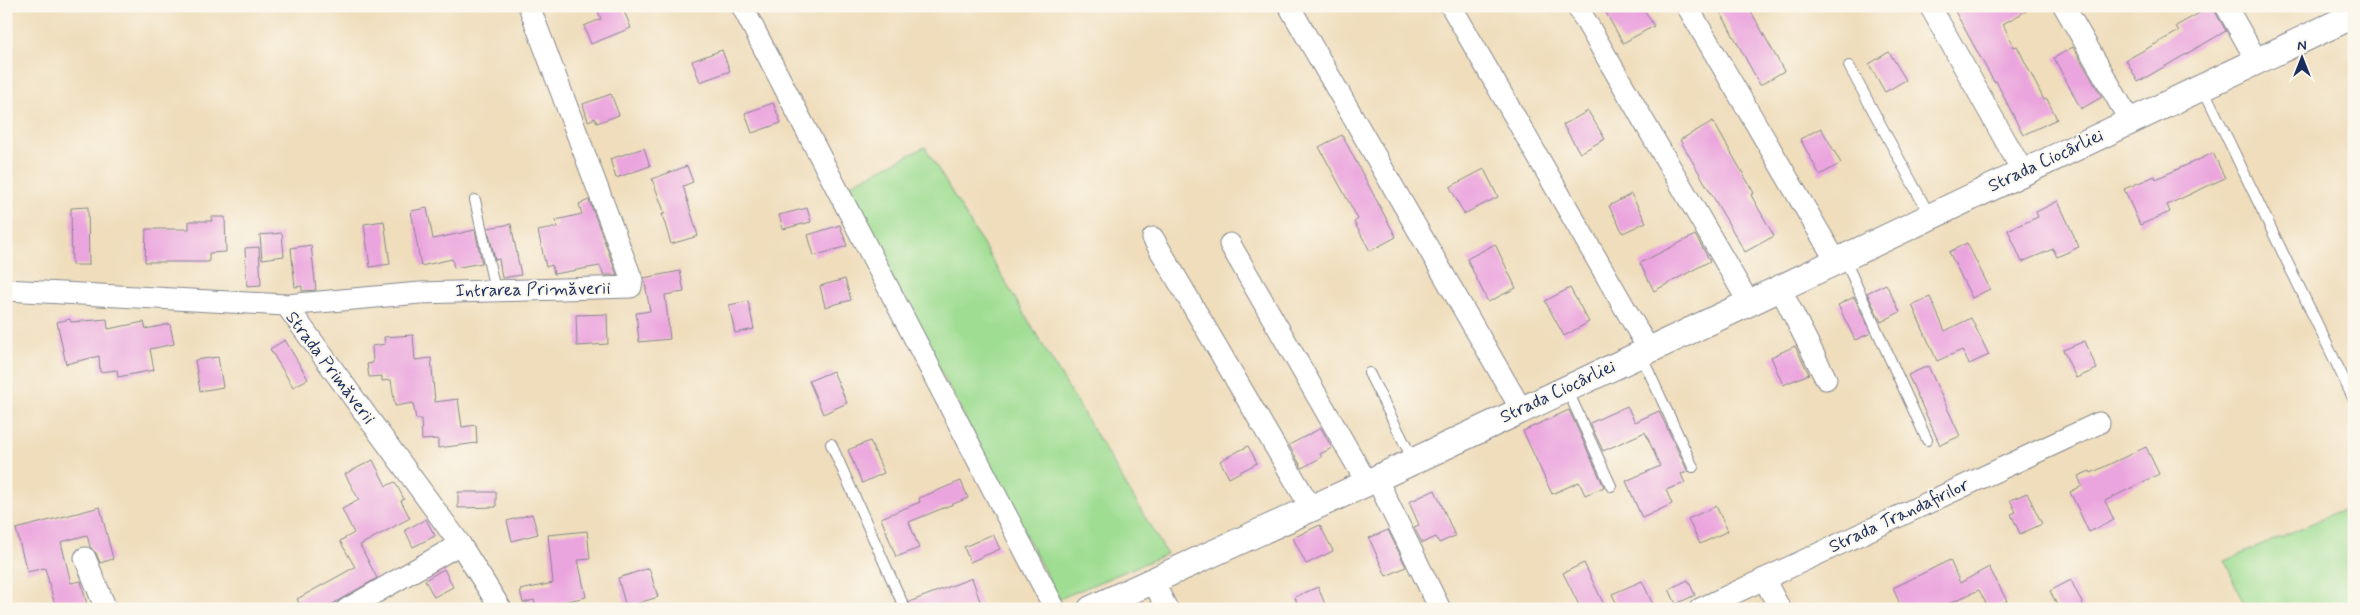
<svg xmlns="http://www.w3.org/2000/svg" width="2360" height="615" font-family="Mynerve,sans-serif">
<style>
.green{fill:#9fdd92;stroke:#5d8678}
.building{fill:#eba5de}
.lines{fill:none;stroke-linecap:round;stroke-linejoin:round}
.service-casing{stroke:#85868c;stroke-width:12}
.minor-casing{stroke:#85868c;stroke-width:23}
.tertiary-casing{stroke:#85868c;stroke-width:28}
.service{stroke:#fff;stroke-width:10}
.minor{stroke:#fff;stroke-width:21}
.tertiary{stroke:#fff;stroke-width:26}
.labels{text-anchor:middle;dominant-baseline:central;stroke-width:4;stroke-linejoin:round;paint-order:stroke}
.street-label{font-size:18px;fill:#1b2f5e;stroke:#fbf7ec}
</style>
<rect width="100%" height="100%" fill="#fbf7ec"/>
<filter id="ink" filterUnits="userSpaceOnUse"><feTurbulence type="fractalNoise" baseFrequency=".02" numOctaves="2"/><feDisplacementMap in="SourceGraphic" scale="10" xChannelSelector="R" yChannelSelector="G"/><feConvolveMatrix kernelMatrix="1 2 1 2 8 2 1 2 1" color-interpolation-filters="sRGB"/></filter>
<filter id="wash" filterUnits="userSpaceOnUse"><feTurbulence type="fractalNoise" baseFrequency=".0096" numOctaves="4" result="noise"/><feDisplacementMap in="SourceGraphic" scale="20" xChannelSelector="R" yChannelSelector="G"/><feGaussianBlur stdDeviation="1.12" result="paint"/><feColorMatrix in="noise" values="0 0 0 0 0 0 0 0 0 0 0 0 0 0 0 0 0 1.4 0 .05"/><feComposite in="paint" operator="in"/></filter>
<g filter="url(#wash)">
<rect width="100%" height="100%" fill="#efddbb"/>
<!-- green -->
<g class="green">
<polygon points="925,147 1167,554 1059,599 845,187"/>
<polygon points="2354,505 2354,609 2246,609 2225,561"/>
</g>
<g id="blocks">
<!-- building -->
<g class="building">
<polygon points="596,6 622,6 631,28 591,44 584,26 601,19"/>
<polygon points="1602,6 1642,6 1654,26 1623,43"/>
<polygon points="1729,6 1748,6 1784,71 1760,85 1720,11"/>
<polygon points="1952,6 2035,6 2003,24 2014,47 2017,46 2044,100 2047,99 2057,119 2023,135 1996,81 1994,82"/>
<polygon points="2212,6 2226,31 2138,82 2126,60 2179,31 2176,26"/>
<polygon points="2073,47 2102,97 2081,109 2054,58"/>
<polygon points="722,50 730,71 700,82 692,61"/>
<polygon points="1889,52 1906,80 1885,92 1869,64"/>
<polygon points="611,94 619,115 597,123 595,118 588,121 583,104"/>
<polygon points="773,103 781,123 752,133 745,113"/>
<polygon points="1588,111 1605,139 1580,153 1563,125"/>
<polygon points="1713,121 1754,193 1751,195 1774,236 1745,252 1680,140"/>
<polygon points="1821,128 1841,163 1820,175 1800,139"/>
<polygon points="1342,135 1396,237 1370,251 1354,222 1358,219 1319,147"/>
<polygon points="644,148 650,166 616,178 610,159"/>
<polygon points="2213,153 2225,178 2167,205 2170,212 2140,225 2124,189 2155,176 2156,179"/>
<polygon points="687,166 693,182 683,186 698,236 671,244 662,214 665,214 652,179"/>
<polygon points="1484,169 1498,197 1464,214 1450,187"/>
<polygon points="1631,194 1646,222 1623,233 1609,206"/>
<polygon points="589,200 617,275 604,275 600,266 554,274 552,265 546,267 538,231 557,227 556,220 582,214 579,204"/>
<polygon points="2058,201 2079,247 2057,257 2053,249 2022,262 2008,230 2038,217 2036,212"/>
<polygon points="88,207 89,265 72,265 71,208"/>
<polygon points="427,208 433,239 475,230 482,263 454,268 452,259 421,266 411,211"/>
<polygon points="807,208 811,222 783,229 779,215"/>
<polygon points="211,217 225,217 226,252 209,253 209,262 145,262 146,229 189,229 189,221 212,221"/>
<polygon points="384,221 390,264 370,267 364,224"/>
<polygon points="511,224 521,275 502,278 499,259 495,260 488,228"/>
<polygon points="840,225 847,246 814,256 808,235"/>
<polygon points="282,233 284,256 262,259 260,235"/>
<polygon points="1695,235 1710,261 1654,291 1640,263"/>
<polygon points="1967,243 1990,289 1972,298 1949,252"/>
<polygon points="1495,244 1516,288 1488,302 1467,259"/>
<polygon points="311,245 316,290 302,291 302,286 295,287 291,248"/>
<polygon points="259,247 261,285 247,286 245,248"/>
<polygon points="680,271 684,292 665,295 670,339 639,342 636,313 650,311 644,278"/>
<polygon points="845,279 851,300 825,307 820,286"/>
<polygon points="1886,284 1900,312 1881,322 1867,293"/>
<polygon points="1570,288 1589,322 1564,336 1545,301"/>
<polygon points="1854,297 1871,333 1855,340 1838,305"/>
<polygon points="1930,297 1945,331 1971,318 1989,355 1969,364 1962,350 1937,361 1912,305"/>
<polygon points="748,301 754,329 735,333 729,305"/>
<polygon points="607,314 608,344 577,346 576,315"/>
<polygon points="70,319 71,322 107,319 108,329 144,322 146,329 170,324 174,344 150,349 154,370 118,377 117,370 100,372 99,356 66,364 57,322"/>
<polygon points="413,335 415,360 431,358 435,402 458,399 462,427 476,425 477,443 438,448 438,439 422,440 421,419 416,419 413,403 395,406 391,380 382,381 382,376 369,377 367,364 373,363 372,346 385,344 384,337"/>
<polygon points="285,340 308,379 293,387 270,349"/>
<polygon points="2085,341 2097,369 2076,378 2063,350"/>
<polygon points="1795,346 1809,374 1783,385 1771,357"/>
<polygon points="218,357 223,387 200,391 195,360"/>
<polygon points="1928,366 1960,436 1940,445 1908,375"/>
<polygon points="833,371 847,403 823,414 809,381"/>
<polygon points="1627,406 1635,422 1659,411 1688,472 1681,474 1685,483 1666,490 1672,504 1642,518 1626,481 1660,466 1645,432 1603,451 1590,423"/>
<polygon points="1569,410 1604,487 1585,495 1579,482 1552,494 1523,431"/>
<polygon points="1321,428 1332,448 1320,454 1322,457 1302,468 1289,445"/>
<polygon points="870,441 884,473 862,483 848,450"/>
<polygon points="1248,446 1257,463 1229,478 1220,461"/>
<polygon points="2146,447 2159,474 2105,501 2114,520 2089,532 2070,492 2082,486 2078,476 2090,471 2091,473"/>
<polygon points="373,460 386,486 395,482 404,499 401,501 410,518 360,545 377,578 324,609 302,609 297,599 355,567 340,541 354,533 342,509 359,500 345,474"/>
<polygon points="961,481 968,498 909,522 919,548 896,557 881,518 920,502 919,498"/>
<polygon points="1435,490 1455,536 1439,543 1436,537 1422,543 1414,527 1419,525 1409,502"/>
<polygon points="458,492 496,492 496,507 458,508"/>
<polygon points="2027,493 2042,524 2020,534 2011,514 2016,512 2010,500"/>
<polygon points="1716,506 1728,531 1700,544 1688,519"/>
<polygon points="100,507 113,559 100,563 96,553 90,547 87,535 61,542 71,583 81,581 88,609 56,609 45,568 27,572 16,529"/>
<polygon points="532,514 538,534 512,541 507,521"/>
<polygon points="426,519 435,536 413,547 405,530"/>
<polygon points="1320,525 1333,551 1306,564 1293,538"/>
<polygon points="1388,530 1406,567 1386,576 1369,538"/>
<polygon points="587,531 590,559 578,560 586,597 536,608 534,600 523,603 520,590 553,583 548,535"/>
<polygon points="993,534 1000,549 970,562 964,547"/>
<polygon points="1950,560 1960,583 1989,567 2007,601 1989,609 1979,590 1936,609 1902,609 1893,588"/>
<polygon points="1584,563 1606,609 1581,609 1563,573"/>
<polygon points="649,568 658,597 626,607 618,578"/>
<polygon points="444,569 453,587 434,597 425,580"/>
<polygon points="972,578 981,604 967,609 912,609 909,602"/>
<polygon points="1688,580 1695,595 1676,604 1669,589"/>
<polygon points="2071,580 2085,609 2059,609 2050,591"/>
<polygon points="1642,581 1655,609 1619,609 1612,594"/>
<polygon points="1318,587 1327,609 1299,609 1295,597"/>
</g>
</g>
</g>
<g filter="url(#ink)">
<use href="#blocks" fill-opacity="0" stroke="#85868c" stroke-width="1"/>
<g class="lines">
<!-- service casing -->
<g class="service-casing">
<g id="service">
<polyline points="1849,66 1930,216"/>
<polyline points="2203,88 2354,400"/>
<polyline points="475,200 495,290"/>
<polyline points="1844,258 1927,440"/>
<polyline points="1641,355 1693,467"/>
<polyline points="1369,373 1413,460"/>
<polyline points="1567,389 1611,486"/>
<polyline points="831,444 905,609"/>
</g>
</g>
<!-- minor casing -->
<g class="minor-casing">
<g id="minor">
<polyline points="742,6 1055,609"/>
<polyline points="1289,6 1521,409"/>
<polyline points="1451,6 1649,350"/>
<polyline points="1577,6 1749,303"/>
<polyline points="1687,6 1836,261"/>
<polyline points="1930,6 2023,172"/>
<polyline points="2064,6 2130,121"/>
<polyline points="2226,6 2257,61"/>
<polyline points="1153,238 1311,508"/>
<polyline points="1230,244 1367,483"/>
<polyline points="1780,288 1826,379"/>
<polyline points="6,290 286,305 420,293 631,287 632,280 529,6"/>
<polyline points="286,305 460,544 501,609"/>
<polyline points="1376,478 1440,609"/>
<polyline points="85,558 106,609"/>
<polyline points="1764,579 1780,609"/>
<polyline points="1153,581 1167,609"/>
<polyline points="347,609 460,544"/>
<polyline points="1700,609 2099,423"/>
</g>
</g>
<!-- tertiary casing -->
<g class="tertiary-casing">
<polyline id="tertiary" points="1091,609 1367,483 1749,303 2354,15"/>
</g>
<!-- service -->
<use href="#service" class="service"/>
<!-- minor -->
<use href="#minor" class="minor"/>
<!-- tertiary -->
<use href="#tertiary" class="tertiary"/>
</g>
</g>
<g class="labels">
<!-- street labels -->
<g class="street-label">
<text transform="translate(2046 161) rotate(-25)">Strada Ciocârliei</text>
<text transform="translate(533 290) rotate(-1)">Intrarea Primăverii</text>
<text transform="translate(330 368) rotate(53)">Strada Primăverii</text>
<text transform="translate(1558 392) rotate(-25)">Strada Ciocârliei</text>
<text transform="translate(1899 516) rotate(-25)">Strada Trandafirilor</text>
</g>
</g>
<!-- margin -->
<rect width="2360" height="615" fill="none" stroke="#fbf7ec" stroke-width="25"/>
<!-- north arrow -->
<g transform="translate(2302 58)" stroke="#fbf7ec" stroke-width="4" paint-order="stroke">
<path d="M0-4L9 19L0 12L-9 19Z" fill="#1b2f5e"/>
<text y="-8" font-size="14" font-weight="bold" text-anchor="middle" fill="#1b2f5e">N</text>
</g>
</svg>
